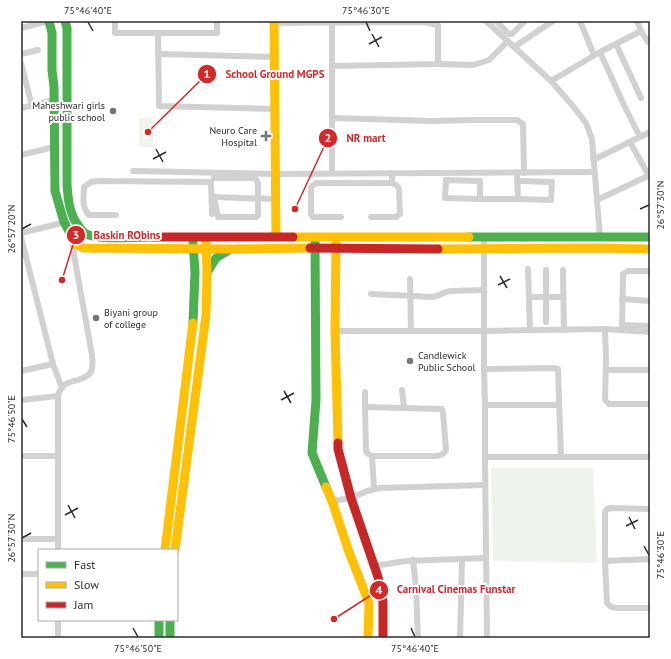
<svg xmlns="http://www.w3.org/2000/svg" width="671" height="659" font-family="'PT Sans',sans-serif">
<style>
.green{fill:#eef3eb}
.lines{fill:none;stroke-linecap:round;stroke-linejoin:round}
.street{stroke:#d1d1d1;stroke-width:6}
.fast{stroke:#4caf50;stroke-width:9}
.slow{stroke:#ffc107;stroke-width:9}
.jam{stroke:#c62828;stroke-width:9}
.ticks{fill:none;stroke:#2c2c2c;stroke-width:1.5}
.poi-dot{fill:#767676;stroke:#fff;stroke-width:1.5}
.labels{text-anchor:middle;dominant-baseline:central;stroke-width:4;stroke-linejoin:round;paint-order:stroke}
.poi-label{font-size:10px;fill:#2c2c2c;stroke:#fff;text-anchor:end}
.leader{fill:none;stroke:#d62828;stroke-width:1.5}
.callout-dot{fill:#d62828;stroke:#fff;stroke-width:1.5}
.mark-label{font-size:12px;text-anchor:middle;font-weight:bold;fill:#fff}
.callout-label{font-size:11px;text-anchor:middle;font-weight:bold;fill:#d62828;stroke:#fff;stroke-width:4;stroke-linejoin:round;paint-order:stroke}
.neatline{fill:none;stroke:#2c2c2c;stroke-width:1.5}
.ticks-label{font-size:10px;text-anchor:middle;fill:#2c2c2c}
</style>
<rect width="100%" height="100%" fill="#fff"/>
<!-- green -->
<g class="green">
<rect x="139" y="118" width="14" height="29"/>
<polygon points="491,468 593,468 597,563 493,561"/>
</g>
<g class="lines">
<!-- street -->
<g class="street">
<polyline points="115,21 115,33 217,33 217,21"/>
<polyline points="486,21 551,81 573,106 586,123 592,139 600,237"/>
<polyline points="496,21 509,34 512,34 525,21"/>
<polyline points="580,21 594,55"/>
<polyline points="637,21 641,31 648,42 650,41"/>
<polyline points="274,23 424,22 438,25 438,64 332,66"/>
<polyline points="21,28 49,21"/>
<polyline points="158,33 159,106 275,109"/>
<polyline points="616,44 641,98"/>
<polyline points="514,47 553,21"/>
<polyline points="600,52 623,103 640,137"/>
<polyline points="21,54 38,50"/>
<polyline points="158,54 274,57"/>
<polyline points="21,63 32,106"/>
<polyline points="438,64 473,65 489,60 508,41"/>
<polyline points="551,81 600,52 641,31"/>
<polyline points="21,108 54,100"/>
<polyline points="332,118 432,121 470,120 517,120 523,124 524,173"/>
<polyline points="630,142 650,178"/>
<polyline points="21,155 54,147"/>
<polyline points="593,160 650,132"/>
<polyline points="133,171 275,174 594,172"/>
<polyline points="332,173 332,23"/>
<polyline points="214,178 255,178 258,183 258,216 256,217 218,217 215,202"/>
<polyline points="214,197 275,199"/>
<polyline points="480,199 445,198 446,180 480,181 480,199 518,199 517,173"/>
<polyline points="518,199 551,200 552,182 518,181"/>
<polyline points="597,200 650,175"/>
<path d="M116 215H89C81 207 84 197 84 187L91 182 99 181 211 182 212 214"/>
<polyline points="341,217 313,217 311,214 311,187 316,183 392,183"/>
<path d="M371 217H396L400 214 399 190C398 185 396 185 392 183V173"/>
<polyline points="21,233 74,220"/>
<polyline points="21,237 53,364"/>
<polyline points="484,237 484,369 485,405 485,457 487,638"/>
<polyline points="528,269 530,330"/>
<polyline points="563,270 564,330"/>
<polyline points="410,279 411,331"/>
<path d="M371 294 433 297C439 296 444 292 450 291L484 290"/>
<polyline points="529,297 563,297"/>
<polyline points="622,299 650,301"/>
<polyline points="546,322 546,270"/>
<polyline points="622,325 650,326"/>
<polyline points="605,329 606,360 605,400 609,404 650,404"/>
<polyline points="622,330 623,274 628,271 650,271"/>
<polyline points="335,331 485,331 605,329 650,332"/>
<polyline points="484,369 554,368 558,369 561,457"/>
<polyline points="606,370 650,370"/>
<polyline points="21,371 53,364 62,388"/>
<polyline points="402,390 404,408"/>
<polyline points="365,392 365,407"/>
<polyline points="21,400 58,396"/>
<polyline points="485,405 559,405"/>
<path d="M365 407 442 409 443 413 446 450C444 455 441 455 436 456H372L367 453 366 450Z"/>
<polyline points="21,456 58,456"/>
<polyline points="372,456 374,489"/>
<polyline points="485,457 650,457"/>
<polyline points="332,501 351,498 367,491 380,488 485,485"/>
<polyline points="21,539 58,539"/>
<path d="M58 550V396C59 392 60 388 64 385 72 379 90 381 92 368 93 364 92 359 92 355L74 255 73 246V240L83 231"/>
<polyline points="650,559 605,561 607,603 611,607 617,608 650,608"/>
<polyline points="413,560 414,569 416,588"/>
<polyline points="605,561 605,512 607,509 610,508 650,509"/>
<polyline points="374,566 406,561 486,558"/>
<polyline points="21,574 39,574"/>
<polyline points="58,638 58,620"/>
<polyline points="418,638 416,588 462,588"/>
<polyline points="460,638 462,559"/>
</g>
<!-- fast -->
<g class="fast">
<polyline points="49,21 52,33 52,70 54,87 55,191 64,222 73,239"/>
<path d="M65 21 67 28V184C68 199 69 213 78 225 80 228 82 232 86 234 97 240 139 237 154 237"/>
<polyline points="469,237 650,237"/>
<polyline points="315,242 316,400 312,453 326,487"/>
<polyline points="208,271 216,258 229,250"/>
<polyline points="193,323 195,272 193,243"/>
<polyline points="159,620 159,638"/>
<polyline points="170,620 170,638"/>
</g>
<!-- slow -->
<g class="slow">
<polyline points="274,21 276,237"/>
<polyline points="293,237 469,237"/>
<polyline points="73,239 77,245 83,248 233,249 310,248"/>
<polyline points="336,242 335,331 338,443"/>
<polyline points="438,249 596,248 650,249"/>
<polyline points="326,487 332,501 349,552 369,603 368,638"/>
<polyline points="165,550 193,323"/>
<polyline points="175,550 206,315 207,272 206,243"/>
</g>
<!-- jam -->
<g class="jam">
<polyline points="154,237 293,237"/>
<polyline points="310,248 438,249"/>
<polyline points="338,443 338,449 351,498 378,577 383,602 383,638"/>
</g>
</g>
<!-- ticks -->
<path class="ticks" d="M88 22 93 31M366 22 370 31M372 34 379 47M369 44 382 37M156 149 163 162M153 159 166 152M640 209 649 205M22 229 31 224M500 276 507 288M498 285 510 279M284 391 291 403M281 400 294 393M22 419 27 427M68 505 75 518M65 515 78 508M629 517 635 529M626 526 638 520M22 538 31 533M644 546 649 555M133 628 138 637M411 628 415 637"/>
<!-- markers -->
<g class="poi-dot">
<circle cx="113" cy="111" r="4"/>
<path d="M264 130h4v4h4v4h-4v4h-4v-4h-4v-4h4z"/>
<circle cx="96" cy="318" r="4"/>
<circle cx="410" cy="361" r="4"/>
</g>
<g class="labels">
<!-- poi labels -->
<g class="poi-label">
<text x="105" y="105">Maheshwari girls<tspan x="105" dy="12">public school</tspan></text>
<text x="257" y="130">Neuro Care<tspan x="257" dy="12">Hospital</tspan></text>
<text x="104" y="312" text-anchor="start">Biyani group<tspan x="104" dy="12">of college</tspan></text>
<text x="418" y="355" text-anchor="start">Candlewick<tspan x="418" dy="12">Public School</tspan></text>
</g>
</g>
<!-- callouts -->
<path class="leader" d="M148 132L207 74M295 209L328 138M62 280L76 235M334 619L379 590"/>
<g class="callout-dot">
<circle cx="148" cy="132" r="4"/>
<circle cx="295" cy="209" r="4"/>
<circle cx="62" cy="280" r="4"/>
<circle cx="334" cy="619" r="4"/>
<circle cx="207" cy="74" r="10"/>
<circle cx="328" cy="138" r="10"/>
<circle cx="76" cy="235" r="10"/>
<circle cx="379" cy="590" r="10"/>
</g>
<g class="mark-label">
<text x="207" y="78">1</text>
<text x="328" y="142">2</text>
<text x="76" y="239">3</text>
<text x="379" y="594">4</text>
</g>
<g class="callout-label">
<text x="275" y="78">School Ground MGPS</text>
<text x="366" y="142">NR mart</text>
<text x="127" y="239">Baskin RObins</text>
<text x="456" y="593">Carnival Cinemas Funstar</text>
</g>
<!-- border -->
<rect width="671" height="659" fill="none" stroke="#ffffff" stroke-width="44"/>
<!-- legend -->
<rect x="38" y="549" width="140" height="72" fill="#ffffff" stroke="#ababab"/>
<rect x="46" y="562" width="20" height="6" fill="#4caf50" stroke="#ababab"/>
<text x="74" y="569" font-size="12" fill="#2c2c2c">Fast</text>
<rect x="46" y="582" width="20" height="6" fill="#ffc107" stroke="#ababab"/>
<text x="74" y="589" font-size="12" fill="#2c2c2c">Slow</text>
<rect x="46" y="602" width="20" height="6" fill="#c62828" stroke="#ababab"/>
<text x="74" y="609" font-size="12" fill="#2c2c2c">Jam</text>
<rect x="22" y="22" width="627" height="615" class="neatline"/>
<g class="ticks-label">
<text x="88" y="14">75°46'40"E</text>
<text x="366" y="14">75°46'30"E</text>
<text transform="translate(660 205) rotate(-90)" y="4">26°57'30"N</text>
<text transform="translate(11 229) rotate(-90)" y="4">26°57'20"N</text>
<text transform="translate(11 419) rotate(-90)" y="4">75°46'50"E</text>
<text transform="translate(11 538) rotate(-90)" y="4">26°57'30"N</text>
<text transform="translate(660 555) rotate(-90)" y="4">75°46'30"E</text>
<text x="138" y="652">75°46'50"E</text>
<text x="415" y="652">75°46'40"E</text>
</g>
</svg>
